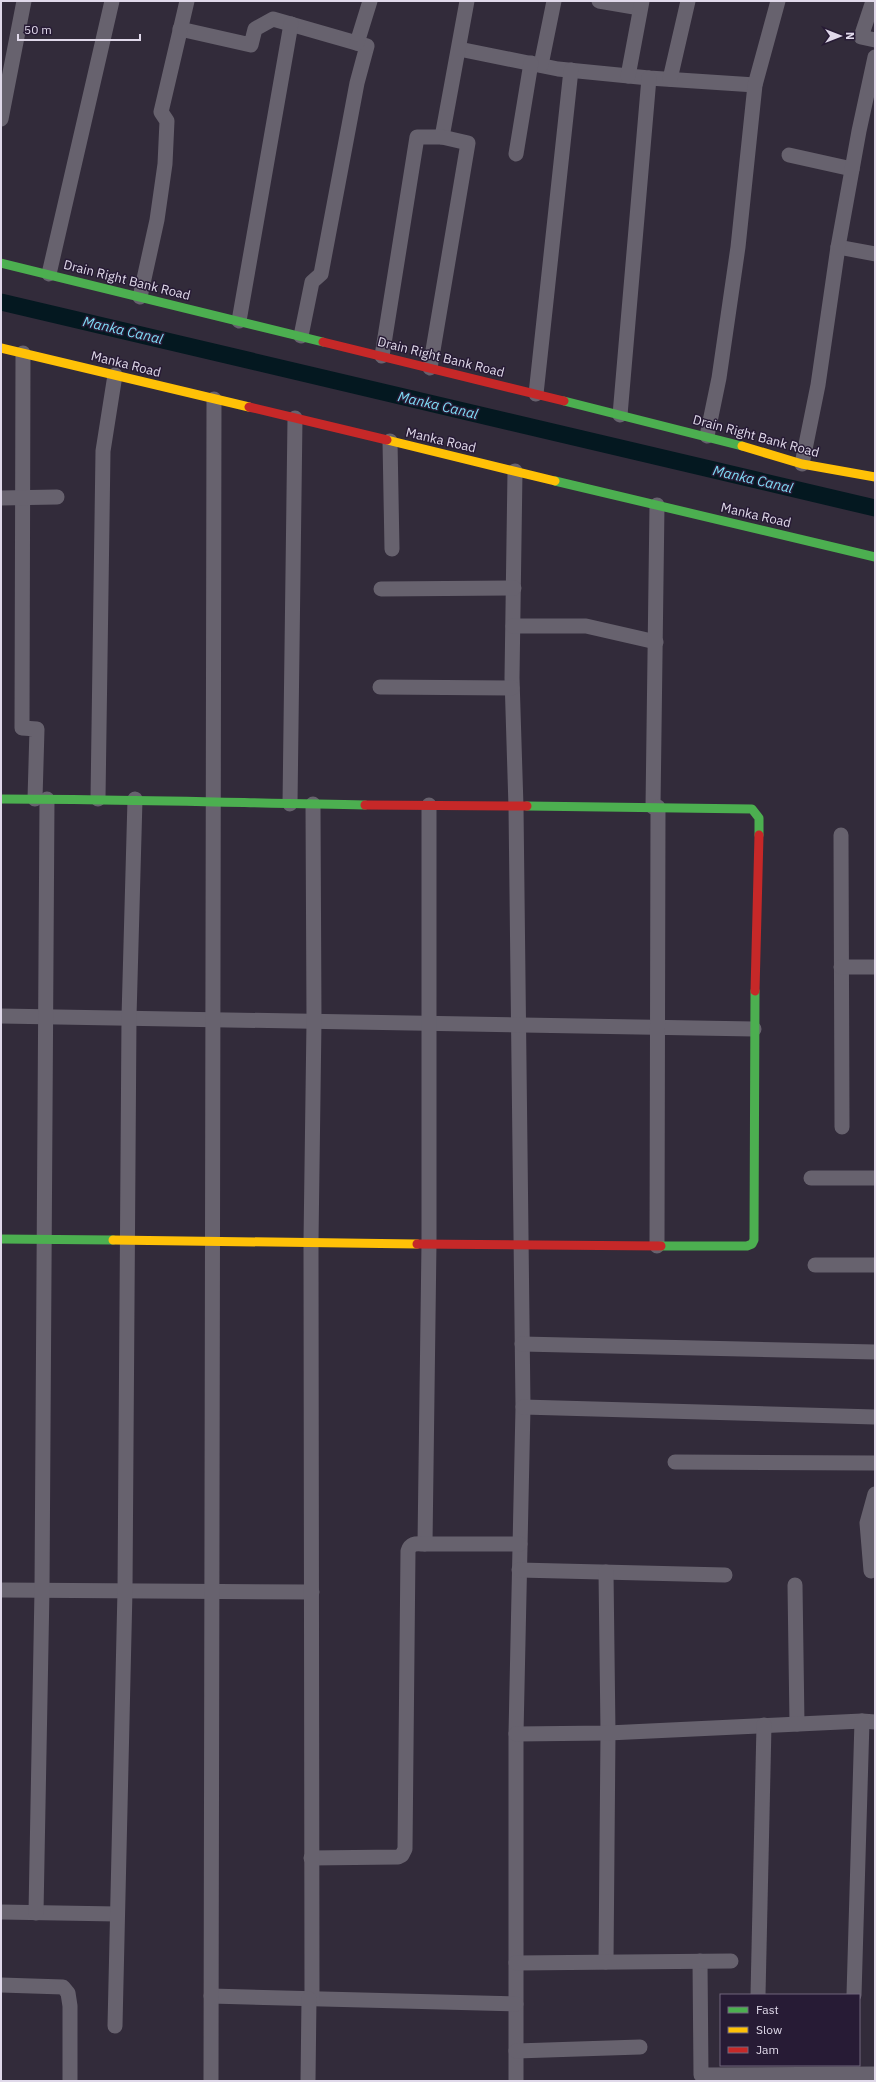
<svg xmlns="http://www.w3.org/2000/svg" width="876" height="2082" font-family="'IBM Plex Sans',sans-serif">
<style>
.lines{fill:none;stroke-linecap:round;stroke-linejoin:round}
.canal{stroke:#041820;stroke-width:17}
.street{stroke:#67626e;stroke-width:15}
.fast{stroke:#4caf50;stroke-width:9}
.slow{stroke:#ffc107;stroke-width:9}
.jam{stroke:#c62828;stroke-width:9}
.labels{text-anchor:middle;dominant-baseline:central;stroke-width:3;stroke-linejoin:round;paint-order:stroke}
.street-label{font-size:13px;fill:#e0d9ea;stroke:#271b35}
.water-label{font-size:14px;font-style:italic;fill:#7edcf6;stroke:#271b35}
</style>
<rect width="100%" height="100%" fill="#322b3a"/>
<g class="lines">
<!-- canal -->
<polyline class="canal" points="1,302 875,508"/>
<!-- street -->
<g class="street">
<polyline points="599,1 640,8"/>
<polyline points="873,1 861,37 875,40"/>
<polyline points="180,29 251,45 255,29 273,19 367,46 357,83 321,274 312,282 301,336"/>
<polyline points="357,43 370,1"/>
<polyline points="459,49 558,69 649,78 755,85"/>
<polyline points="541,65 554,1"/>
<polyline points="628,76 642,1"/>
<polyline points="670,79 688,1"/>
<polyline points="1,119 24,1"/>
<polyline points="442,137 467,1"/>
<polyline points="516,154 531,63"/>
<polyline points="789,155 852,169"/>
<polyline points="838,247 875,254"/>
<polyline points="49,274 112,1"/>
<polyline points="140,297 157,220 165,164 167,121 161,112 187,1"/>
<polyline points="239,321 291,24"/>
<polyline points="23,353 22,728 37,729 35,799"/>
<polyline points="382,356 417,137 442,137 468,143 430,368"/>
<polyline points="536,394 571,70"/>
<polyline points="620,415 649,78"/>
<polyline points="707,436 719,378 738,247 755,85 778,1"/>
<polyline points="390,441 392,549"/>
<polyline points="802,464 818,385 838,247 859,131 875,57"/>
<polyline points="515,471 512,678 516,807 523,1407 516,1734 516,2081"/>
<polyline points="1,498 57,497"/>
<polyline points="381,589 514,588"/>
<polyline points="513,626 586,626 656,642"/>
<polyline points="380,687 512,688"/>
<polyline points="98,799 103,451 115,375"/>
<polyline points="290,804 295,418"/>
<polyline points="653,807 657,505"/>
<polyline points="841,835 842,1127"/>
<polyline points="841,967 875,967"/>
<polyline points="1,1016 754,1029"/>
<polyline points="811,1178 875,1178"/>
<polyline points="657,1246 658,807"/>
<polyline points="815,1265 875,1265"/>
<polyline points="522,1344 875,1352"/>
<polyline points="523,1407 875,1417"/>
<polyline points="675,1462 875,1463"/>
<polyline points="425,1544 429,1243 429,805"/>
<polyline points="519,1570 725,1575"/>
<polyline points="871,1571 867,1523 875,1494"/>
<polyline points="606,1572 608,1733 606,1962"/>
<polyline points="795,1585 797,1724"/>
<polyline points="1,1590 312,1592"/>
<polyline points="516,1734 608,1733 862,1721 875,1722"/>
<path d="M311 1858 398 1857 402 1855 405 1849 408 1551C411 1542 417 1544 425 1544H520"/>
<polyline points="1,1912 117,1914"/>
<polyline points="36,1913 42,1590 47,799"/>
<polyline points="700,1961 701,2075 875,2074"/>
<polyline points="516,1963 731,1961"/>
<polyline points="1,1985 63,1987 68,1993 70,2006 70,2081"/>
<polyline points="758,1995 764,1725"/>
<polyline points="854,1995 862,1721"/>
<polyline points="211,1996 516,2004"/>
<polyline points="312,1999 311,1241 314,1021 313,804"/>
<polyline points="115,2026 125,1590 129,1017 135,799"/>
<polyline points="516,2051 640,2047"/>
<polyline points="211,2081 214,399"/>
<polyline points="308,2081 309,1999"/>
</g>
<!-- fast -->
<g class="fast">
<polyline points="1,263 323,342"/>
<polyline points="564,401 742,446"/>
<polyline points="555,481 875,557"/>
<path d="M1 799C123 799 244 803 365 805"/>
<polyline points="527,806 752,809 759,818 759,835"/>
<polyline points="1,1239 113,1240"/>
<polyline points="661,1246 747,1246 752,1244 754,1240 755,991"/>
</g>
<!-- slow -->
<g class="slow">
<polyline points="1,348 249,407"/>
<polyline points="387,440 555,481"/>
<polyline points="742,446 802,464 875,477"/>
<polyline points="113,1240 417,1244"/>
</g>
<!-- jam -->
<g class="jam">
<polyline points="323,342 564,401"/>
<polyline points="249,407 387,440"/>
<polyline points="365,805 527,806"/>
<polyline points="755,991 759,835"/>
<polyline points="417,1244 661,1246"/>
</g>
</g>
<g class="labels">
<!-- street labels -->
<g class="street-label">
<text transform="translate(127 280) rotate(14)">Drain Right Bank Road</text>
<text transform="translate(441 357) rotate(14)">Drain Right Bank Road</text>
<text transform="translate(126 364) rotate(14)">Manka Road</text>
<text transform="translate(756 436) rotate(15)">Drain Right Bank Road</text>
<text transform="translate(441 440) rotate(13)">Manka Road</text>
<text transform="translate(756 515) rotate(13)">Manka Road</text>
</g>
<!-- water labels -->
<g class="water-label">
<text transform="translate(123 330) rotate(13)">Manka Canal</text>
<text transform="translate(438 405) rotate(13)">Manka Canal</text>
<text transform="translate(753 479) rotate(13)">Manka Canal</text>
</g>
</g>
<!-- border -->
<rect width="876" height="2082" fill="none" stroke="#e0d9ea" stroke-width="4"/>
<!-- legend -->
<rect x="720" y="1994" width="140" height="72" fill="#271b35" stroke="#71677d"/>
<rect x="728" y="2007" width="20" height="6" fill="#4caf50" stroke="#71677d"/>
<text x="756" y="2014" font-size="12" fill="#e0d9ea">Fast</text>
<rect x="728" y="2027" width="20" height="6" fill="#ffc107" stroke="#71677d"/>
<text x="756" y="2034" font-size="12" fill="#e0d9ea">Slow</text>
<rect x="728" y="2047" width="20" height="6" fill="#c62828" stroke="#71677d"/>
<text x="756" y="2054" font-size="12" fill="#e0d9ea">Jam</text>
<!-- north arrow -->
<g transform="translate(840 36) rotate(90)" stroke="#271b35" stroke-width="3" paint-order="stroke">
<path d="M0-3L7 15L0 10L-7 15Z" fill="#e0d9ea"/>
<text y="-6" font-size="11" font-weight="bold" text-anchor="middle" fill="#e0d9ea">N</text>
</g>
<!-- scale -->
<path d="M18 34v6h122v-6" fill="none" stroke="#e0d9ea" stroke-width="2"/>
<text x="24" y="34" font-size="12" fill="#e0d9ea" stroke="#271b35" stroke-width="3" paint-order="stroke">50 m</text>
</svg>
